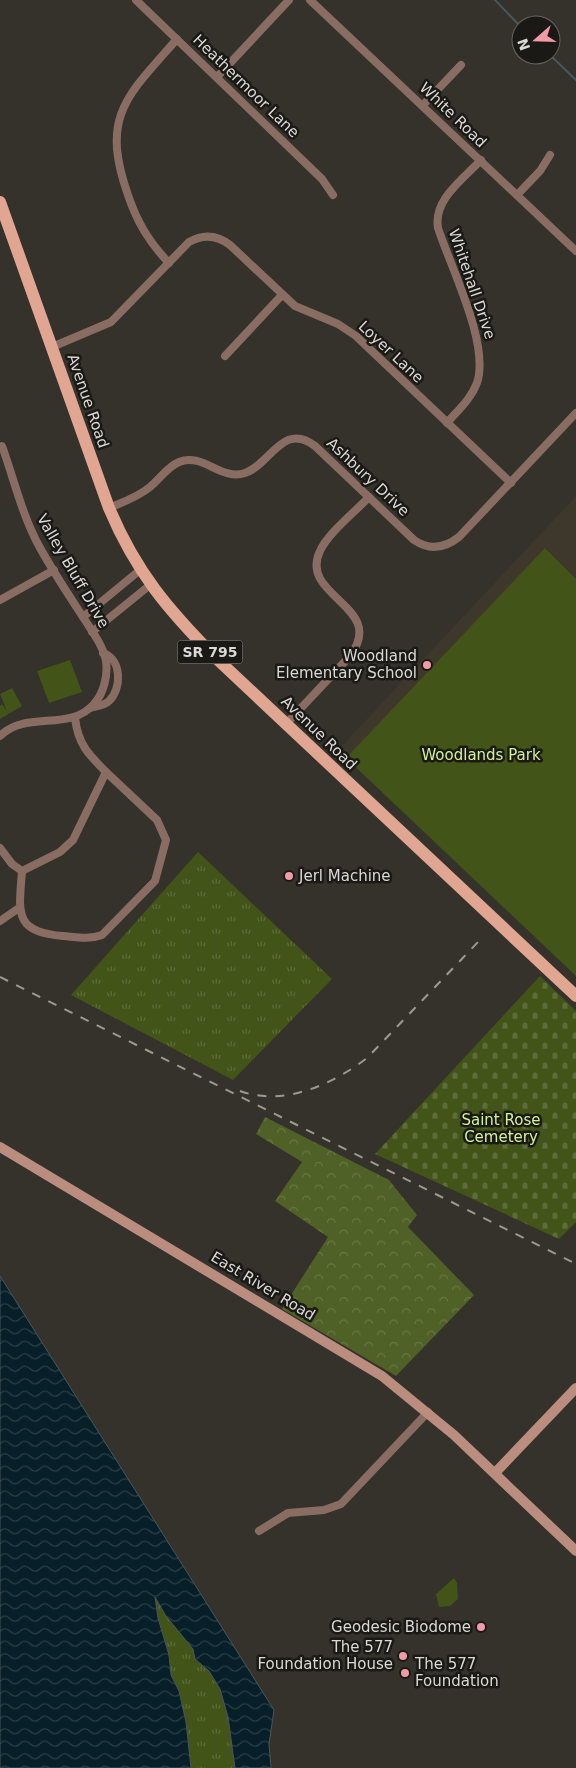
<svg xmlns="http://www.w3.org/2000/svg" width="576" height="1768" font-family="'DejaVu Sans',sans-serif">
<style>
.built{fill:#3e372b}
.grass{fill:url(#grass-tufts)}
.forest{fill:url(#forest-crowns)}
.cemetery{fill:url(#cemetery-stones)}
.green{fill:#425418}
.water{fill:url(#water-waves);stroke:#47575c}
.lines{fill:none;stroke-linecap:round;stroke-linejoin:round}
.stream{stroke:#47575c;stroke-width:2}
.street{stroke:#896d63;stroke-width:8}
.secondary{stroke:#ba8d7e;stroke-width:10}
.primary{stroke:#e0a692;stroke-width:12}
.rail{stroke:#9c9995;stroke-width:2;stroke-dasharray:9 9;stroke-linecap:butt}
.poi-dot{fill:#f39aa8;stroke:#1b1916;stroke-width:2}
.labels{text-anchor:middle;dominant-baseline:central;stroke-width:5;stroke-linejoin:round;paint-order:stroke}
.shield{fill:#1b1916;stroke:#a19f9c;stroke-width:1}
.shield-label{font-size:14px;font-weight:bold;fill:#dbd9d5}
.street-label{font-size:15px;fill:#dbd9d5;stroke:#1b1916}
.poi-label{font-size:15px;fill:#dbd9d5;stroke:#1b1916;text-anchor:end}
.park-label{font-size:15px;fill:#d2f199;stroke:#1b1916}
</style>
<defs>
<pattern id="grass-tufts" width="24" height="20" patternUnits="userSpaceOnUse" patternTransform="scale(1.25)"><rect width="24" height="20" fill="#425418"/><path d="M3 7l-1-3M5 7V3M7 7l1-3M15 17l-1-3M17 17v-4M19 17l1-3" fill="none" stroke="#5d6c39"/></pattern>
<pattern id="forest-crowns" width="20" height="18" patternUnits="userSpaceOnUse" patternTransform="scale(1.25)"><rect width="20" height="18" fill="#4f6126"/><path d="M2 6a3 3 0 1 1 6 0M12 15a3 3 0 1 1 6 0" fill="none" stroke="#687745"/></pattern>
<pattern id="cemetery-stones" width="16" height="16" patternUnits="userSpaceOnUse" patternTransform="scale(1.25)"><rect width="16" height="16" fill="#425418"/><path d="M2 7V4a2 2 0 0 1 4 0v3zM10 15v-3a2 2 0 0 1 4 0v3z" fill="#5d6c39"/></pattern>
<pattern id="water-waves" width="16" height="10" patternUnits="userSpaceOnUse" patternTransform="scale(1.25)"><rect width="16" height="10" fill="#071f28"/><path d="M0 5q4-4 8 0t8 0" fill="none" stroke="#2b3f46"/></pattern>
</defs>
<rect width="100%" height="100%" fill="#35312b"/>
<!-- built -->
<polygon class="built" points="576,496 576,579 546,548 346,758 338,750"/>
<!-- grass -->
<g class="grass">
<polygon points="198,852 332,979 233,1080 71,995"/>
<polygon points="155,1597 166,1616 193,1649 197,1661 209,1671 220,1689 228,1717 235,1768 191,1768 186,1722 179,1691 171,1675 169,1655 158,1618"/>
</g>
<!-- forest -->
<polygon class="forest" points="265,1117 389,1180 417,1215 408,1227 474,1295 396,1376 282,1309 328,1237 275,1201 302,1162 256,1134"/>
<!-- cemetery -->
<polygon class="cemetery" points="540,976 576,1011 576,1222 559,1239 375,1154"/>
<!-- green -->
<g class="green">
<polygon points="545,548 576,579 576,976 346,758"/>
<polygon points="70,660 82,692 49,703 37,671"/>
<polygon points="12,688 22,706 0,719 0,706 2,704 7,711 0,694"/>
<polygon points="454,1578 457,1583 458,1599 450,1606 439,1607 436,1594"/>
</g>
<!-- water -->
<polygon class="water" points="0,1276 274,1710 269,1744 271,1768 235,1768 228,1717 220,1689 209,1671 195,1659 193,1649 166,1616 155,1597 158,1618 169,1655 171,1675 179,1691 186,1722 191,1768 0,1768"/>
<g class="lines">
<!-- stream -->
<g class="stream">
<polyline points="495,0 521,27"/>
<polyline points="550,55 576,80"/>
</g>
<!-- street -->
<g class="street">
<polyline points="136,0 322,179 333,195"/>
<polyline points="310,0 576,251"/>
<polyline points="217,77 289,0"/>
<polyline points="423,105 461,65"/>
<polyline points="517,195 540,171 550,155"/>
<path d="M169 263C149 242 137 222 128 195 100 116 127 96 177 39"/>
<path d="M52 347 111 322 189 242C203 234 217 235 230 245L295 306 338 324 356 336 511 483"/>
<polyline points="225,356 282,295"/>
<path d="M447 423C458 410 471 399 477 383 490 344 451 268 438 228 433 200 463 179 481 160"/>
<path d="M109 508C123 502 138 497 150 487 160 479 167 467 179 462 202 452 221 481 245 473 270 465 283 421 315 446L414 540C430 551 445 548 459 537L576 413"/>
<polyline points="0,600 54,570"/>
<polyline points="83,617 140,570"/>
<polyline points="92,632 150,585"/>
<path d="M90 708C97 706 104 706 109 701 122 689 122 659 103 653"/>
<path d="M286 724 350 656C388 606 298 597 320 551 328 533 355 512 369 497"/>
<path d="M0 736C26 710 70 732 94 704 104 693 108 675 106 661 103 645 91 630 83 617 68 594 52 570 39 546 22 515 14 479 2 446"/>
<path d="M0 848 12 864 22 871 60 852 73 840 106 772C88 754 78 744 75 718"/>
<path d="M22 871C19 912 13 932 63 936 76 937 89 940 102 935L155 881 166 840 157 820 106 772"/>
<polyline points="0,921 19,908"/>
<polyline points="259,1531 288,1513 324,1510 341,1504 428,1412"/>
</g>
<!-- secondary -->
<g class="secondary">
<polyline points="0,1147 382,1376 454,1435 576,1551"/>
<polyline points="495,1473 576,1388"/>
</g>
<!-- primary -->
<path class="primary" d="M0 202 109 508C136 572 168 610 217 659L576 996"/>
<!-- rail -->
<g class="rail">
<polyline points="0,977 576,1264"/>
<path d="M240 1091C284 1107 333 1084 367 1058L479 941"/>
</g>
</g>
<!-- markers -->
<g class="poi-dot">
<circle cx="427" cy="665" r="5"/>
<circle cx="289" cy="876" r="5"/>
<circle cx="481" cy="1627" r="5"/>
<circle cx="403" cy="1656" r="5"/>
<circle cx="405" cy="1673" r="5"/>
</g>
<g class="labels">
<!-- shield labels -->
<rect class="shield" x="177.5" y="640.5" width="65" height="23" rx="4"/>
<g class="shield-label">
<text x="210" y="652">SR 795</text>
</g>
<!-- street labels -->
<g class="street-label">
<text transform="translate(246 86) rotate(44)">Heathermoor Lane</text>
<text transform="translate(453 115) rotate(44)">White Road</text>
<text transform="translate(472 284) rotate(71)">Whitehall Drive</text>
<text transform="translate(391 352) rotate(43)">Loyer Lane</text>
<text transform="translate(88 401) rotate(71)">Avenue Road</text>
<text transform="translate(368 477) rotate(43)">Ashbury Drive</text>
<text transform="translate(73 571) rotate(60)">Valley Bluff Drive</text>
<text transform="translate(319 733) rotate(44)">Avenue Road</text>
<text transform="translate(263 1286) rotate(31)">East River Road</text>
</g>
<!-- poi labels -->
<g class="poi-label">
<text x="417" y="656">Woodland<tspan x="417" dy="17">Elementary School</tspan></text>
<text x="299" y="876" text-anchor="start">Jerl Machine</text>
<text x="471" y="1627">Geodesic Biodome</text>
<text x="393" y="1647">The 577<tspan x="393" dy="17">Foundation House</tspan></text>
<text x="415" y="1664" text-anchor="start">The 577<tspan x="415" dy="17">Foundation</tspan></text>
</g>
<!-- park labels -->
<g class="park-label">
<text x="481" y="755">Woodlands Park</text>
<text x="501" y="1120">Saint Rose<tspan x="501" dy="17">Cemetery</tspan></text>
</g>
</g>
<!-- north arrow -->
<g transform="translate(536 40) rotate(250)"><circle r="24" fill="#1b1916" stroke="#686662"/>
<path d="M0-4L9 19L0 12L-9 19Z" fill="#f39aa8"/>
<text y="-8" font-size="14" font-weight="bold" text-anchor="middle" fill="#dbd9d5">N</text>
</g>
</svg>
